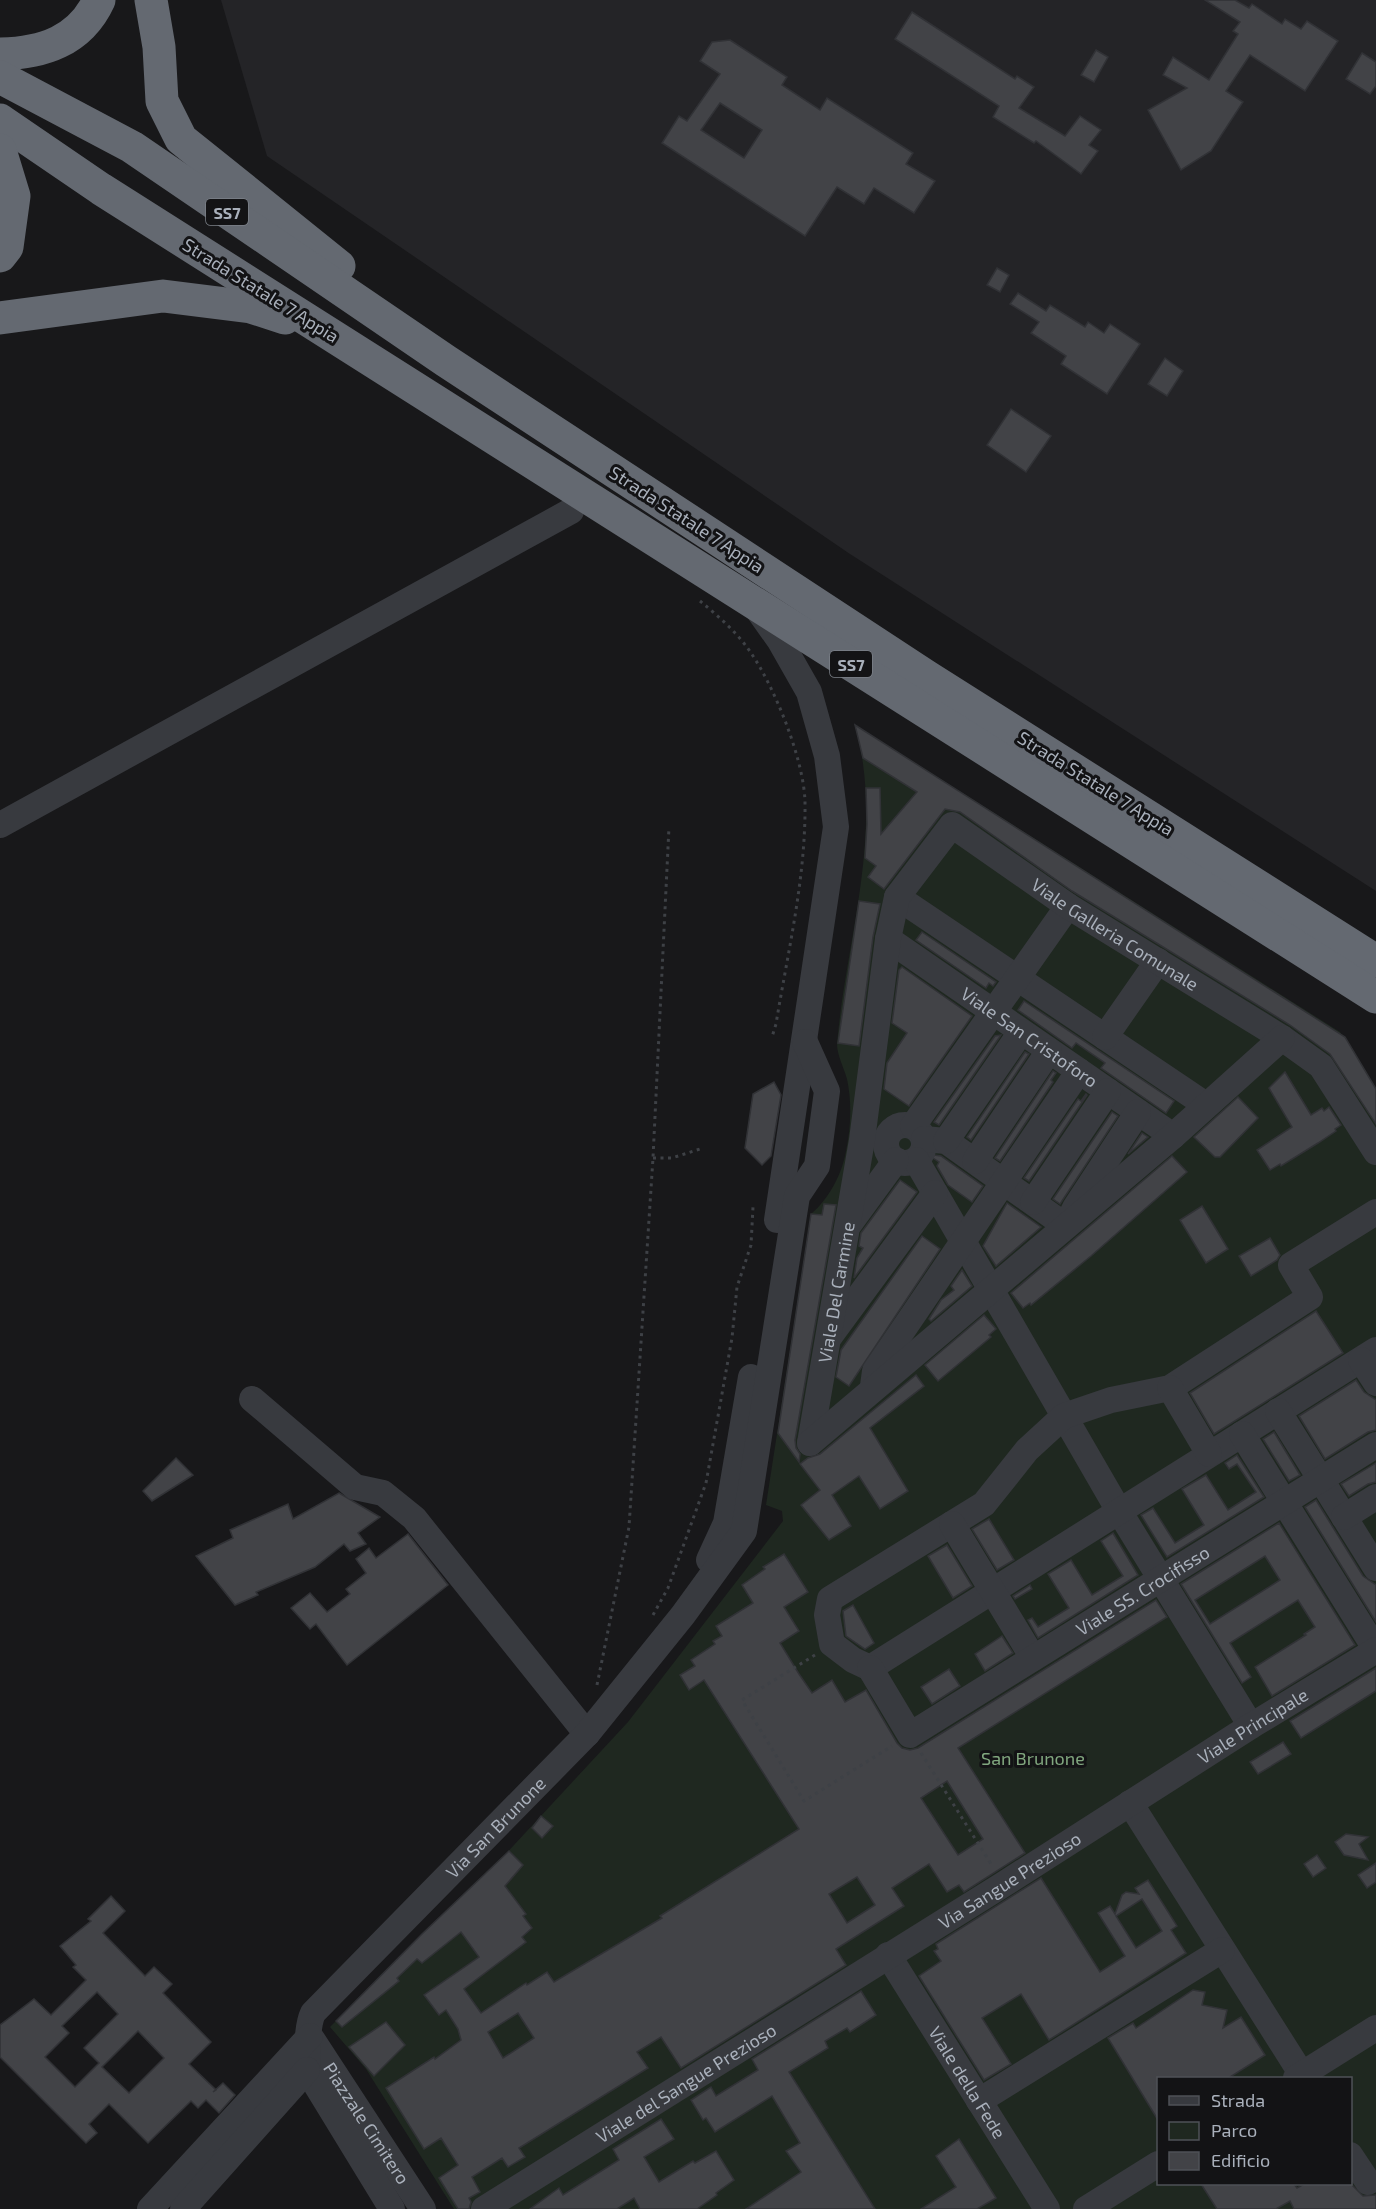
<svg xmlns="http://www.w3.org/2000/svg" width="1376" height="2209" font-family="'Exo 2',sans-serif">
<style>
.built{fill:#242427}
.green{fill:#1f2820;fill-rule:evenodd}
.building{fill:#424347;stroke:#313236;stroke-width:1.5;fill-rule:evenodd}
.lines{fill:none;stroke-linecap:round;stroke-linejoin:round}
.path{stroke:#3e4146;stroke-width:3;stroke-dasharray:3 4.5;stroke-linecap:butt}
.minor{stroke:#383a3f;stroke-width:26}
.highway{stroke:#646971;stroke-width:33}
.labels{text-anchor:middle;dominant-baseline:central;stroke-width:6;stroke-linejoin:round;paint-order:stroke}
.shield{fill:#131315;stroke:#7c8189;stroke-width:1.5}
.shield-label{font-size:16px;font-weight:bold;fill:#a9b0bb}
.street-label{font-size:18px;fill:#a9b0bb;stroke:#131315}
.park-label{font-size:18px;fill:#81a77f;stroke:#131315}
</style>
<rect width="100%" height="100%" fill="#18181a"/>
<!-- built -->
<polygon class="built" points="221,0 1376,0 1376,891 850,554 267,156"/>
<!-- green -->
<path class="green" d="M860 728 1340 1032 1376 1089V2209H454L366 2069 330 2027 422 1934 488 1873 628 1722 783 1521 782 1511 766 1505 811 1214C829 1199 842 1174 846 1151 851 1128 852 1102 847 1079 844 1068 837 1055 837 1044 846 939 883 838 857 732ZM1158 2078H1350V2184H1158Z"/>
<!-- building -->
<g class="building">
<polygon points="1205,0 1235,0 1249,8 1252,4 1282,24 1285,19 1301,29 1307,21 1338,41 1305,91 1250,55 1226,91 1243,102 1211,151 1181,170 1148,110 1187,88 1163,75 1173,57 1209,80 1238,34 1233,31 1240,22"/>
<polygon points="912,12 1015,79 1017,76 1034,87 1019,108 1065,136 1080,116 1101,130 1089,145 1098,151 1081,174 1036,141 1034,143 993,117 999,106 895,39"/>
<path d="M730 40 787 77 782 85 820 110 827 98 913 153 906 164 935 181 914 213 874 188 864 204 837 187 805 236 662 143 679 116 687 121 720 74 700 61 712 42ZM720 103 762 130 744 158 701 130Z"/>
<polygon points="1096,50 1108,57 1094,82 1081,75"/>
<polygon points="1362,53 1376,62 1376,86 1370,94 1346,79"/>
<polygon points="997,268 1009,275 1000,292 987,285"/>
<polygon points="1018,293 1046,311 1050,305 1085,327 1088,322 1104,333 1110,324 1140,344 1107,394 1061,364 1066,356 1031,333 1039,322 1010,304"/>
<polygon points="1165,358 1183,371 1167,396 1148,384"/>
<polygon points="1011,409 1051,436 1026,472 987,445"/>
<polygon points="855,725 1345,1037 1376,1089 1376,1124 1330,1054 1290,1025 1072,891 960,812 945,809 884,889 868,877 876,866 865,858 867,824 866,788 880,788 881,834 917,792 863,758"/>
<polygon points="859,901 880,904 873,937 859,1046 838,1043"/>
<polygon points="922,932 996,982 993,986 989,983 986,988 916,940"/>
<polygon points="902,967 972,1016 909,1106 884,1089 887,1063 907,1033 892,1023 899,970"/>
<polygon points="1024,1001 1174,1101 1166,1113 1101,1068 1105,1063 1076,1043 1072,1048 1018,1010"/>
<polygon points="1001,1035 939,1125 934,1122 995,1036"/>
<polygon points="1025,1052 1029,1054 971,1140 967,1137"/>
<polygon points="1053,1071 1056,1073 1051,1080 1053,1082 1000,1161 995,1158"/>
<polygon points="1285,1072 1311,1115 1322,1108 1324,1111 1329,1107 1341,1125 1335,1129 1336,1131 1318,1143 1281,1166 1280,1164 1270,1170 1257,1150 1292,1127 1269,1088"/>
<polygon points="774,1082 781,1095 771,1156 762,1165 745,1148 753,1094"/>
<polygon points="1086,1094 1087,1095 1029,1181 1024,1178 1078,1099 1081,1101"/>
<polygon points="1238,1097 1258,1118 1220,1157 1215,1157 1194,1137"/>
<polygon points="1112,1112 1118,1116 1060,1204 1053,1199"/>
<polygon points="1142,1133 1148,1137 1128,1154"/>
<polygon points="934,1155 941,1156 983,1186 972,1202 948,1185 937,1166 939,1162 933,1158"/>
<polygon points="1172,1156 1187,1172 1091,1256 1031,1305 1030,1303 1023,1308 1011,1293"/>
<polygon points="900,1180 917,1192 854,1278 857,1258 863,1248 859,1246 861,1233"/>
<polygon points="1007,1203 1041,1227 996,1266 983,1246"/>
<polygon points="824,1204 836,1205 795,1440 796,1448 800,1454 799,1462 778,1433 811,1214 822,1215"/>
<polygon points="1202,1206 1228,1249 1206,1263 1180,1220"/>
<polygon points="922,1236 940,1249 849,1386 836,1377 841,1350"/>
<polygon points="1270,1238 1280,1255 1277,1260 1251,1276 1239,1256"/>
<polygon points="962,1270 972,1286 931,1321 929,1319 941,1300 954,1290 951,1286"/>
<polygon points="1316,1311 1343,1353 1214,1434 1190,1393"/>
<polygon points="984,1315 996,1329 989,1335 991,1337 938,1381 925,1365"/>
<polygon points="916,1375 924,1386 870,1428 908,1491 880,1509 859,1476 832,1495 851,1526 829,1540 801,1505 820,1490 800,1464 808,1458 820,1454"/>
<polygon points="1356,1380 1364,1392 1376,1400 1376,1430 1368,1432 1325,1459 1299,1416"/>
<polygon points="1274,1432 1300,1475 1289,1481 1263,1439"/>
<polygon points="1237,1455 1264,1497 1167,1557 1141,1515 1153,1508 1175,1543 1204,1525 1182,1489 1206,1475 1228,1510 1256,1492 1237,1464 1229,1469 1225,1463"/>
<polygon points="176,1458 193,1475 152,1501 143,1491"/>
<polygon points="1376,1463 1376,1482 1368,1484 1349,1496 1341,1484"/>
<polygon points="339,1493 380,1517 358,1533 366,1544 350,1551 344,1544 315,1567 256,1592 258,1595 235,1605 196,1556 233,1538 230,1530 288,1504 293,1519"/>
<polygon points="1316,1500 1363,1576 1376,1585 1376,1622 1305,1507"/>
<polygon points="989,1519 1014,1560 997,1570 972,1529"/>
<path d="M1279 1523 1355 1645 1272 1696 1255 1667 1306 1635 1304 1634 1315 1627 1298 1600 1230 1643 1251 1677 1242 1683 1181 1584ZM1265 1556 1280 1580 1210 1624 1195 1600Z"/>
<polygon points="1113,1533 1138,1575 1038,1638 1028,1620 1032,1618 1038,1627 1069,1608 1048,1574 1071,1560 1092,1595 1123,1576 1101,1541"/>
<polygon points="408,1534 448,1585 347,1665 316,1624 310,1629 291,1608 310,1593 327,1612 350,1594 346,1589 366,1573 356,1559 369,1548 376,1558"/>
<polygon points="947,1545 972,1586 953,1598 928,1556"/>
<path d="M784 1554 808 1592 784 1607 799 1631 780 1643 799 1674 812 1693 832 1680 845 1702 866 1690 897 1743 902 1748 910 1750 918 1748 1156 1600 1167 1617 958 1748 1025 1853 964 1892 959 1885 947 1892 929 1864 892 1888 904 1906 836 1949 846 1965 681 2068 661 2037 637 2052 648 2068 519 2148 525 2157 508 2167 502 2158 472 2177 480 2192 469 2198 471 2202 469 2209H458L439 2178 458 2165 441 2138 424 2149 386 2088 434 2057 435 2059 461 2040 458 2029 446 2010 439 2015 424 1995 479 1957 461 1932 422 1963 417 1959 397 1978 399 1981 342 2027 336 2021 422 1934 509 1851 523 1865 505 1886 526 1914 523 1916 532 1928 522 1937 526 1942 464 1989 481 2013 526 1983 527 1985 547 1972 554 1982 662 1918 660 1916 799 1829 704 1680 689 1690 680 1675 695 1666 691 1660 715 1644 713 1641 722 1636 716 1626 753 1603 742 1585 765 1569 763 1567ZM947 1781 983 1839 958 1855 921 1798ZM857 1877 875 1905 847 1923 829 1894ZM518 2013 534 2038 503 2058 488 2032Z"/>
<polygon points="1030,1585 1032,1589 1015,1599 1013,1596"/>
<polygon points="853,1605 874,1643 865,1649 846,1636 843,1611"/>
<polygon points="1002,1636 1013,1653 985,1671 975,1654"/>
<polygon points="1376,1668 1376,1691 1301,1738 1290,1721"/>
<polygon points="949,1669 960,1686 932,1704 921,1687"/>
<polygon points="1283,1742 1291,1754 1258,1774 1250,1762"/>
<polygon points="541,1816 553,1826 542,1838 532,1828"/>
<polygon points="1346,1834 1368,1837 1359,1844 1368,1860 1344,1855 1335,1842"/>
<polygon points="1317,1855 1326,1868 1313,1877 1304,1864"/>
<polygon points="1376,1863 1376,1882 1367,1888 1358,1875"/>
<path d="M1041 1878 1100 1972 1125 1956 1098 1913 1110 1906 1115 1914 1122 1895 1126 1892 1139 1894 1135 1888 1148 1880 1177 1926 1171 1930 1186 1953 1049 2040 1021 1994 982 2018 1011 2064 984 2080 919 1976 941 1961 934 1951 938 1949 936 1944ZM1142 1899 1162 1931 1136 1948 1116 1916Z"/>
<path d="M111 1896 125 1911 103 1933 145 1976 154 1967 172 1984 163 1993 211 2042 189 2064 216 2090 213 2092 223 2083 235 2095 219 2113 206 2100 198 2108 191 2101 148 2143 109 2104 89 2124 97 2133 86 2143 0 2057V2025L34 1999 51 2015 86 1980 73 1967 76 1965 60 1946 91 1921 88 1919ZM97 1992 118 2014 84 2048 99 2063 75 2087 45 2057 69 2033 62 2026ZM138 2031 164 2058 129 2093 102 2067Z"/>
<polygon points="1193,1990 1205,1992 1202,2005 1227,2010 1223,2028 1241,2017 1265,2055 1227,2079 1158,2079 1158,2120 1108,2038 1133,2023 1136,2028"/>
<polygon points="861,1991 876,2015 850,2032 847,2028 825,2041 828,2048 789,2072 875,2209 746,2209 801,2172 786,2151 800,2143 772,2096 715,2132 706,2118 703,2120 691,2100 711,2087 716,2096 758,2070 752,2059"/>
<polygon points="386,2022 405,2045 374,2076 349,2047"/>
<polygon points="661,2119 674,2139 644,2157 659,2182 693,2161 695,2163 716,2151 734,2180 716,2193 717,2195 697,2209 640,2209 634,2198 617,2209 530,2209 559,2188 563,2195 619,2160 613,2149"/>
<polygon points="959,2139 996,2198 977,2209 921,2209 956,2187 936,2156"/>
<polygon points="1201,2184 1294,2184 1297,2188 1304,2184 1351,2184 1363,2196 1376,2195 1376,2209 1294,2209 1290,2201 1276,2209 1217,2209"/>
</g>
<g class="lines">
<!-- path -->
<g class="path">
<path d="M700 601C718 616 738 633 751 653 775 688 804 760 805 802 806 877 788 951 776 1024L772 1037"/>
<polyline points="653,1158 672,1158 703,1148"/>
<polyline points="653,1615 668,1588 706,1483 732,1338 737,1287 751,1245 753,1207"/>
<polyline points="815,1655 742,1700 804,1801 892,1746"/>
<polyline points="597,1685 629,1527 653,1158 669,827"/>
<polyline points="921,1753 993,1867"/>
</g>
<!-- minor -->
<g class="minor">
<polyline points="758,610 780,641 809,692 827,756 836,827 777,1220"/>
<polyline points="0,825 571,511"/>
<polyline points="897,897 1206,1105"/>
<path id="s1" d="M888 939 1173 1136"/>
<polyline points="1105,1037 1158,961"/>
<circle cx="905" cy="1144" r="19"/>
<polyline points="913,1126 1068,906"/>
<polyline points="924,1139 946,1141 1066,1226 1075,1208 1138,1112"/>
<polyline points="946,1141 1021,1032"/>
<polyline points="916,1160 1119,1511 1251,1726"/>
<polyline points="975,1161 1049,1051"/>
<polyline points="1033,1202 1108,1091"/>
<polyline points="1376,1212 1291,1265 1310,1297 1170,1388 1111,1400 1064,1416 1027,1450 984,1504 830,1599 827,1615 832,1644 853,1660 870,1668 1376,1350"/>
<polyline points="850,1223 896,1160"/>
<polyline points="830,1336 935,1193"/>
<polyline points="1361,1360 1376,1383"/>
<polyline points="873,1386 875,1371 1079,1071"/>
<polyline points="1170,1388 1209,1454"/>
<polyline points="252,1399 355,1487 383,1493 414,1518 587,1734"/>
<polyline points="1278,1411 1376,1568"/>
<polyline points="1242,1434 1376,1650"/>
<path id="s2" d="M810 1443 862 1140 888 939 897 897 952 825 1068 906 1282 1038 1321 1066 1376 1152"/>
<polyline points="810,1443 1173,1136 1282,1038"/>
<polyline points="1344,1517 1376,1497"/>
<polyline points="952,1524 1033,1658"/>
<polyline points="709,1560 726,1523 751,1377"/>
<path id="s3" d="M870 1668 910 1735 1376 1445"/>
<polyline points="1130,1803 1304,2078"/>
<path id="s4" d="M888 1955 1047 2209"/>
<path id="s5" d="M310 2036 423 2209"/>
<path id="s6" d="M307 2070C308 2052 306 2028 313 2013L587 1734 683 1615 744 1531 797 1196 817 1166 827 1091 805 1042"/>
<polyline points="307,2070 392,2209"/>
<polyline points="1296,2078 1376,2028"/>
<polyline points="979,2101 1222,1950"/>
<polyline points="1350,2155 1368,2182"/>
<polyline points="150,2209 310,2036"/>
<polyline points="183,2209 307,2070"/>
<path id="s7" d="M484 2209 1004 1884 1251 1726 1376 1650"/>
<polyline points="1086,2209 1158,2164"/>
</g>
<!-- highway -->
<g class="highway">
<polyline points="151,0 159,47 162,101 181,139 339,266"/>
<path d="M0 54C43 53 80 41 99 0"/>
<polyline points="0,77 132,147 446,361 926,676 1376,961"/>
<polyline points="0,120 101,189 1376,997"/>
<polyline points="0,150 14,196 7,247 0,256"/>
<polyline points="0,318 163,296 251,307 285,318"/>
</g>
</g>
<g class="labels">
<!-- shield labels -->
<g class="shield">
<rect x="206" y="199" width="42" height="26" rx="4.5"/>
<rect x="830" y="651" width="42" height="26" rx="4.5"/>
</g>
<g class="shield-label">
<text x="227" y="212">SS7</text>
<text x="851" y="664">SS7</text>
</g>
<!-- street labels -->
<g class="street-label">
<text transform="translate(261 290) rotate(32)">Strada Statale 7 Appia</text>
<text transform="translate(687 519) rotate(33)">Strada Statale 7 Appia</text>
<text transform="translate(1096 783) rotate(32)">Strada Statale 7 Appia</text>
<text stroke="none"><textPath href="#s2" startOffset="840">Viale Galleria Comunale</textPath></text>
<text stroke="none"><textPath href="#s1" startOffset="172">Viale San Cristoforo</textPath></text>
<text stroke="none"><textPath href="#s2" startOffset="153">Viale Del Carmine</textPath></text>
<text stroke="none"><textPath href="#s3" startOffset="352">Viale SS. Crocifisso</textPath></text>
<text stroke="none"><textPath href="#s7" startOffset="908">Viale Principale</textPath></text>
<text stroke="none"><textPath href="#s6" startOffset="318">Via San Brunone</textPath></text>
<text stroke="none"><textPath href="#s7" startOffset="620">Via Sangue Prezioso</textPath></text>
<text stroke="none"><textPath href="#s7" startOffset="238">Viale del Sangue Prezioso</textPath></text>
<text stroke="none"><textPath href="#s4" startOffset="150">Viale della Fede</textPath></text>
<text stroke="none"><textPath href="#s5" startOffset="104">Piazzale Cimitero</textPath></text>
</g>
<!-- park labels -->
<g class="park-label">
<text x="1033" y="1758">San Brunone</text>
</g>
</g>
<!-- legend -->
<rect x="1157" y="2077" width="195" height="108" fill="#131315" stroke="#4f5257" stroke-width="1.5"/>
<rect x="1169" y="2096" width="30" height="9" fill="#383a3f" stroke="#4f5257" stroke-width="1.5"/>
<text x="1211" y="2107" font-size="18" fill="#a9b0bb">Strada</text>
<rect x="1169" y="2122" width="30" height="18" fill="#1f2820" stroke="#4f5257" stroke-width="1.5"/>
<text x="1211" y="2137" font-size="18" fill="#a9b0bb">Parco</text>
<rect x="1169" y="2152" width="30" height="18" fill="#424347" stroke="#4f5257" stroke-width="1.5"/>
<text x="1211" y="2167" font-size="18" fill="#a9b0bb">Edificio</text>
</svg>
